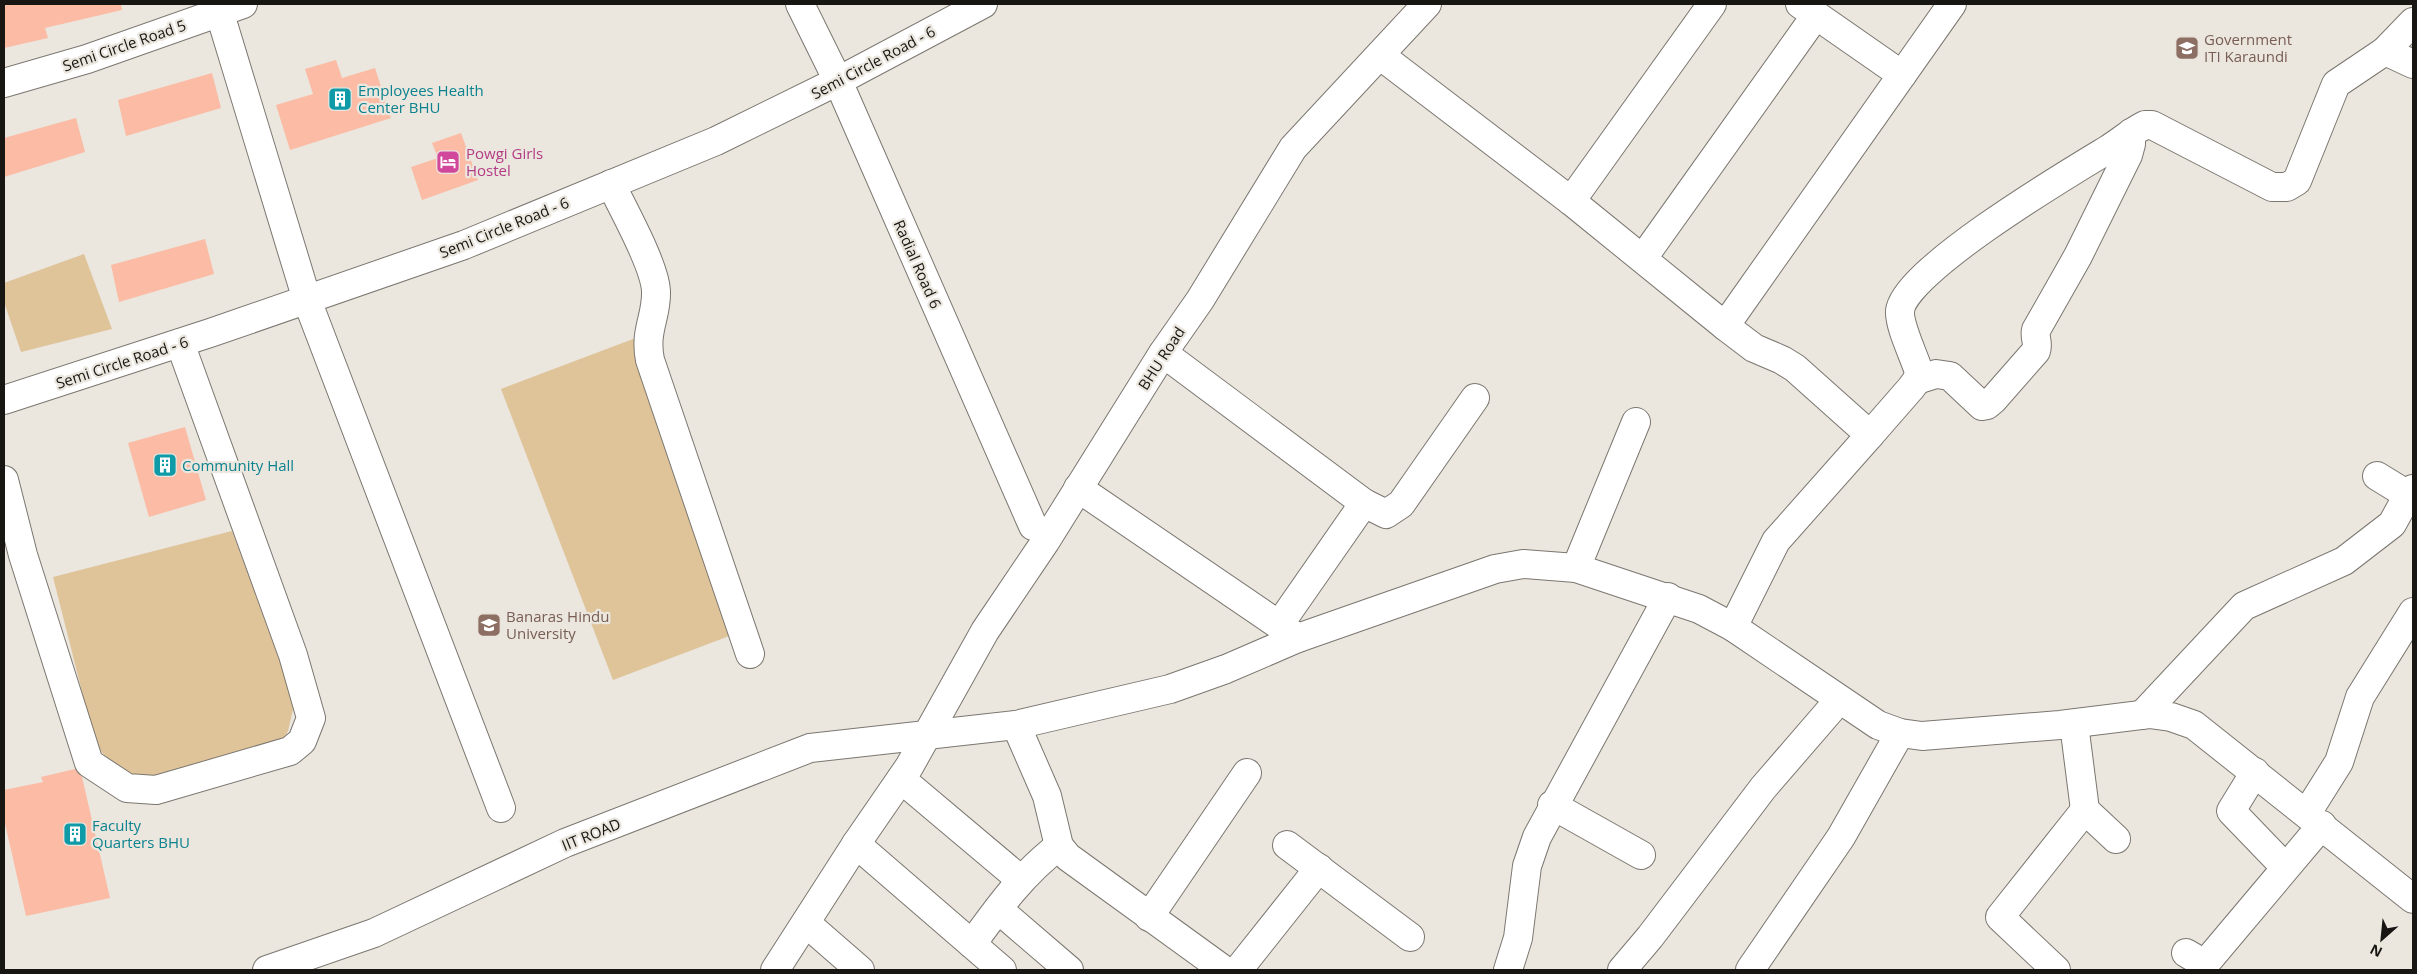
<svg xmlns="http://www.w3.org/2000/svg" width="2417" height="974" font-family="'Open Sans',sans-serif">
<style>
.green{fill:#dfc399}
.building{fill:#fbbba4}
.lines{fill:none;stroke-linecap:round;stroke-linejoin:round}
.minor-casing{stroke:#7b7770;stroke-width:30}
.minor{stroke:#fff;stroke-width:28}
.labels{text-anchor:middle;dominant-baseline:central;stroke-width:4.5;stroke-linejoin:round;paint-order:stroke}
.education-label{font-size:15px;fill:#785e54;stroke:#ebe6de;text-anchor:start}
.street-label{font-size:15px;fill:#171613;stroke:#ebe6de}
.culture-label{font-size:15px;fill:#0d838f;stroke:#ebe6de;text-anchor:start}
.hotel-label{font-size:15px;fill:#b23c85;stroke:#ebe6de;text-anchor:start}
</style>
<rect width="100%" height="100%" fill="#ebe6de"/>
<!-- green -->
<g class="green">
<polygon points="84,254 112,329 21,352 4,302 4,283"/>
<polygon points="641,336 753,627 613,680 501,389"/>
<polygon points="232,531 295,701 288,731 282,742 139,785 110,763 95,743 53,577"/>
</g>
<!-- building -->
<g class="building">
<polygon points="4,4 121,4 122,10 45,28 48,38 4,48"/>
<polygon points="336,60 342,78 375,68 391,118 290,150 276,105 313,94 305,69"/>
<polygon points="212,73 221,108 126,136 118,100"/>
<polygon points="76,118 85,152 4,177 4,138"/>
<polygon points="461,133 478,180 422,200 411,167 438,158 432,143"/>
<polygon points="205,239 214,274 119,302 111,265"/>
<polygon points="185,427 206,500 149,517 128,443"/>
<polygon points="75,769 82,777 110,898 26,916 4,819 4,790 43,782 41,777"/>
</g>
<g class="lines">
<!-- minor casing -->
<g class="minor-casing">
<g id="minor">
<polyline points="217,4 307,300 501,808"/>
<polyline points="800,4 838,81 1033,526"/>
<polyline points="1800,4 1902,75"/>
<polyline points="2385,51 2413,22"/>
<polyline points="1381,56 1571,201 1725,326 1952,4"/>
<polyline points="4,83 87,59 243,4"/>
<path d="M611 184C623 209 655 266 656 291 657 317 644 330 650 360L750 654"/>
<polyline points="1571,201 1712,4"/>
<polyline points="1643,258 1816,15"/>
<polyline points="1725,326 1754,348 1782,360 1795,368 1870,435 1776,541 1733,627"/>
<polyline points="1163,353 1364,503 1386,514 1401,504 1475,398"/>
<path d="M1917 380 1936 374 1950 376 1982 406 1987 405 1993 400 2036 351C2039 343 2034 337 2036 330L2078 256 2128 155 2131 144V133"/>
<polyline points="4,400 210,333 464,245 716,141 838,81 983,4"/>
<path d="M1870 435 1911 388 1917 380 1919 372C1914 356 1899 326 1900 311 1904 271 2069 173 2107 150 2120 142 2131 132 2145 125H2152L2272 187H2287L2297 181 2336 84 2385 51 2413 64"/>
<polyline points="2377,476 2408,495 2413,489"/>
<polyline points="4,480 23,555 89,763 127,788 156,790 290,751 302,741 311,718 293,655 180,343"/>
<polyline points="1078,488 1298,638"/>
<polyline points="1576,568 1636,422"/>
<polyline points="1279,625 1364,503"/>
<polyline points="2142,715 2244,606 2344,561 2392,524 2408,495"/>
<polyline points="2074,724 2085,810 2116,839"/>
<polyline points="1016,725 1047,796 1059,846 1068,857 1224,970"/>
<polyline points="2255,772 2231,811 2285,867"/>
<polyline points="901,779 1021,880"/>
<polyline points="1552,805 1641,855"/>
<polyline points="2307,813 2339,762 2360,697 2413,612"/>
<polyline points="856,844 1002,970"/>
<polyline points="1287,845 1410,937"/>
<polyline points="998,909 1069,970"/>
<polyline points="1149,917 1247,773"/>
<polyline points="806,923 860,970"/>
<path d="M972 944C998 908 1023 873 1059 846"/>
<polyline points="2186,953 2205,964 2322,825"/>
<polyline points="267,970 374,933 565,843 810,748 1016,725 1170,689 1226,669 1298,638 1495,569 1523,564 1576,568 1699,609 1733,627 1878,725 1900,733 1922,736 2060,725 2149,714 2171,717 2194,725 2413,899"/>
<polyline points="775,970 856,844 909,767 985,631 1045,542 1163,353 1200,300 1293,148 1427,4"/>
<polyline points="1238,970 1319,868"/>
<polyline points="1508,970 1518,938 1527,866 1537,837 1668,597"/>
<polyline points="1622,970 1650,937 1763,788 1839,700"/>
<polyline points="1750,970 1841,837 1900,733"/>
<polyline points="2056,970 2000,917 2085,810"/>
</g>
</g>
<!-- minor -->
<use href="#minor" class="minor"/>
</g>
<!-- icons -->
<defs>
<g id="university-square" transform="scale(1.25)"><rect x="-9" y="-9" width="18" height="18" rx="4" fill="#8d6e63" stroke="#ebe6de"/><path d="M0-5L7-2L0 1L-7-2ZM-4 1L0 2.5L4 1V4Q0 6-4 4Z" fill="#fff"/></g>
<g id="building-square" transform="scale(1.25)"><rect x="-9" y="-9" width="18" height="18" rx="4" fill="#0f9aa8" stroke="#ebe6de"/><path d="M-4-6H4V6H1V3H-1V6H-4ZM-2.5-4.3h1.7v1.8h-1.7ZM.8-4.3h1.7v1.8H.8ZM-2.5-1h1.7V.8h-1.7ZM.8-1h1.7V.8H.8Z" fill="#fff"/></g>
<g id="hotel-square" transform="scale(1.25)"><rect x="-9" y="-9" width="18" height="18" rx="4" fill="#d1479c" stroke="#ebe6de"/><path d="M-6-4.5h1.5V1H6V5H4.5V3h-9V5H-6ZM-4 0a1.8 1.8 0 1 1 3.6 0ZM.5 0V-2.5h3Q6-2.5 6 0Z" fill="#fff"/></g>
</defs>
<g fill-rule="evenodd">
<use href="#university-square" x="2187" y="48"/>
<use href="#building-square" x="340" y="99"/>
<use href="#hotel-square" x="448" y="162"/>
<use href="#building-square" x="165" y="465"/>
<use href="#university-square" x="489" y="625"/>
<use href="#building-square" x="75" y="834"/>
</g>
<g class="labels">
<!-- education labels -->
<g class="education-label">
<text x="2204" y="39">Government<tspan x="2204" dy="17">ITI Karaundi</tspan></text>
<text x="506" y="616">Banaras Hindu<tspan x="506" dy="17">University</tspan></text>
</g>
<!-- street labels -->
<g class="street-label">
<text transform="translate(124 45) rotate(-19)">Semi Circle Road 5</text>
<text transform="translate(873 62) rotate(-28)">Semi Circle Road - 6</text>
<text transform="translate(504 227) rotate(-22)">Semi Circle Road - 6</text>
<text transform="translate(918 264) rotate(66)">Radial Road 6</text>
<text transform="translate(1161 358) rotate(-57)">BHU Road</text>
<text transform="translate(122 362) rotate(-18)">Semi Circle Road - 6</text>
<text transform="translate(591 834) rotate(-22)">IIT ROAD</text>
</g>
<!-- culture labels -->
<g class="culture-label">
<text x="358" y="90">Employees Health<tspan x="358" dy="17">Center BHU</tspan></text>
<text x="182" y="465">Community Hall</text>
<text x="92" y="825">Faculty<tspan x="92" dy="17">Quarters BHU</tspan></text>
</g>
<!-- hotel labels -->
<g class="hotel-label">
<text x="466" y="153">Powgi Girls<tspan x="466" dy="17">Hostel</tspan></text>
</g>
</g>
<!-- border -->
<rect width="2417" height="974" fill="none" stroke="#171613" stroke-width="10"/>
<!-- north arrow -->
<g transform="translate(2382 939) rotate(207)" stroke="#ebe6de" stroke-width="4" paint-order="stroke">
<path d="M0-4L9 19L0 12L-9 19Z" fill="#171613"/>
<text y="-8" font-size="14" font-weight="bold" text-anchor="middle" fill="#171613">N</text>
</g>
</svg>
